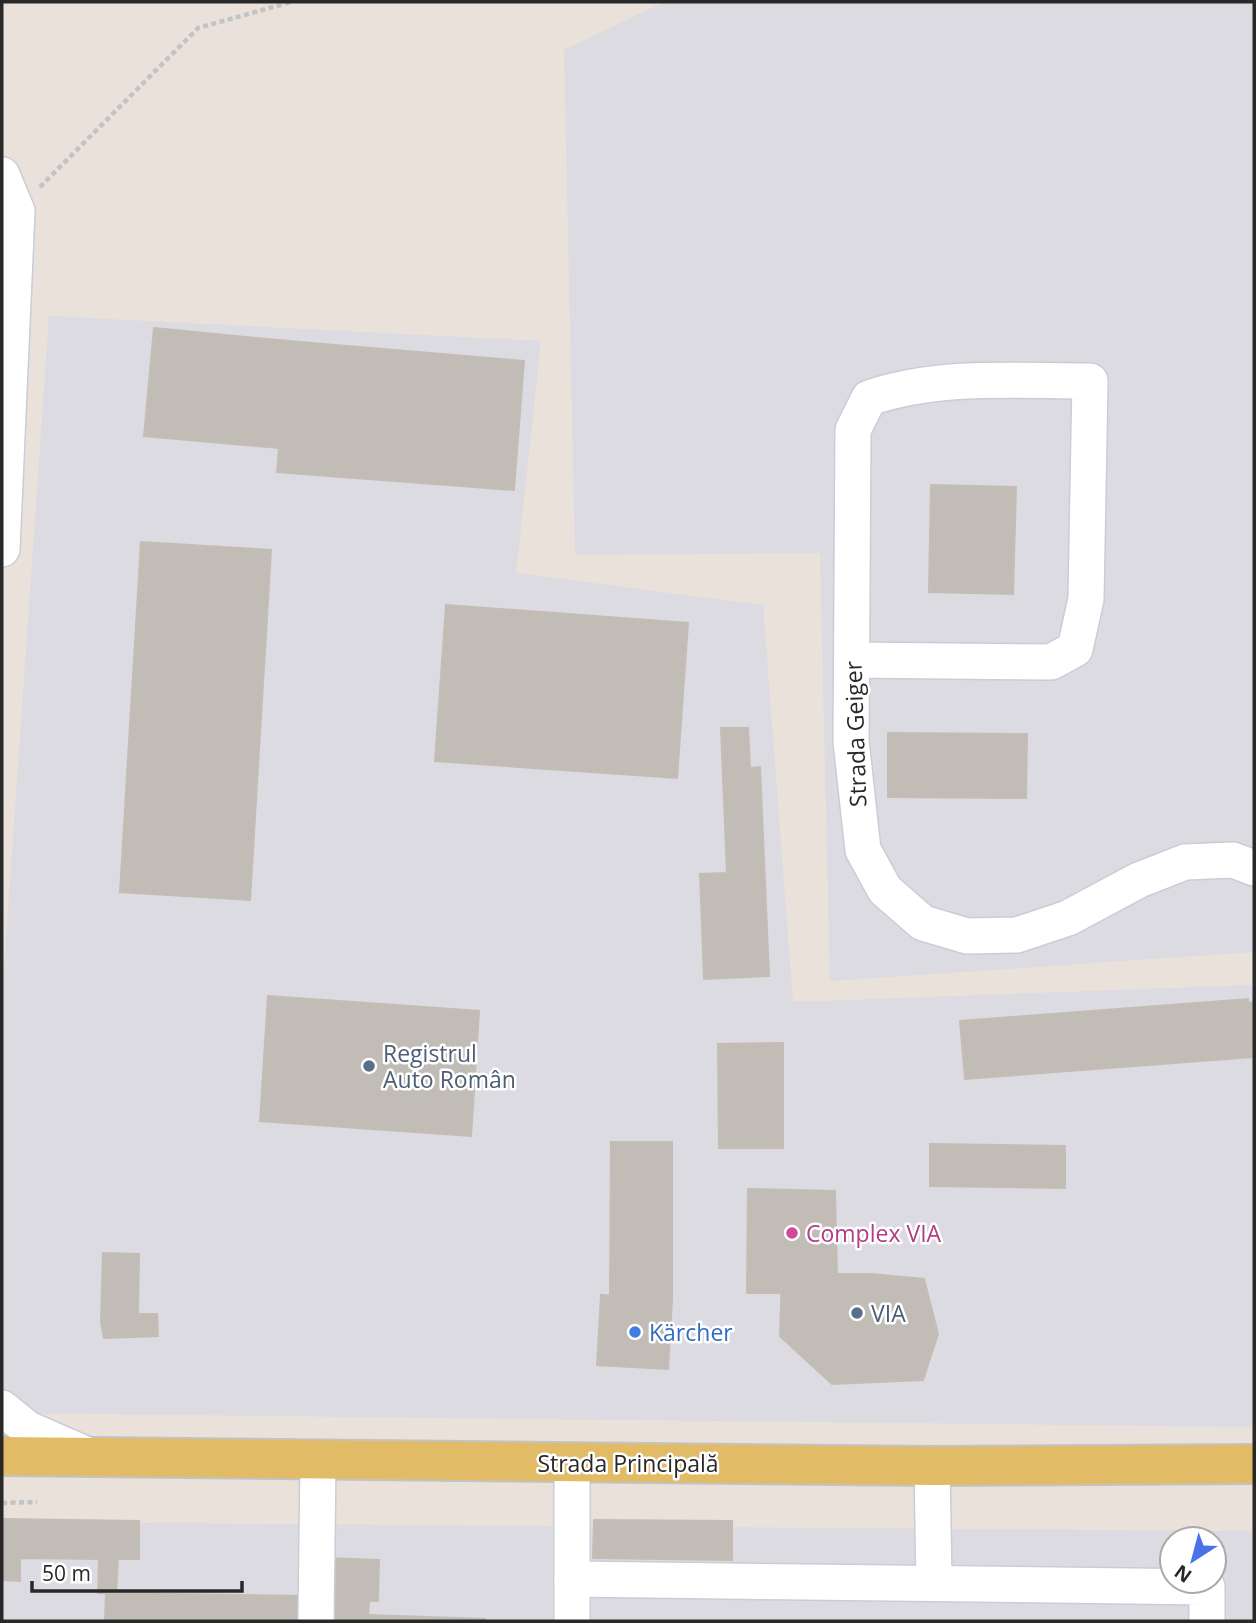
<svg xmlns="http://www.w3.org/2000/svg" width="1256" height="1623" font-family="'Open Sans',sans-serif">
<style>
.industrial{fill:#dcdbe2;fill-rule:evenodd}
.building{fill:#c1bdb6;stroke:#c4bdb5;stroke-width:2}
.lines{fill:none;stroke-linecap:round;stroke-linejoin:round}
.minor-casing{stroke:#c9cdd8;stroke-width:38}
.major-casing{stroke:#c3c3c3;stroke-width:42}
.path{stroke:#c3c3c3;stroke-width:4.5;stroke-dasharray:5 3.5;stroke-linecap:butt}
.minor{stroke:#fff;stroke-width:35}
.major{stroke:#e2bb66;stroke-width:38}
.service-dot{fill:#5c6f8a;stroke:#fff;stroke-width:2.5}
.hotel-dot{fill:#d1479c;stroke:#fff;stroke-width:2.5}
.shop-dot{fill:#3f7fe0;stroke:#fff;stroke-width:2.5}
.labels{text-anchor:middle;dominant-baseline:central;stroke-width:5;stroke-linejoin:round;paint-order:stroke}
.street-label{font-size:23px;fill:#282828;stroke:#fff}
.service-label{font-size:23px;fill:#4e5e75;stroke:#fff;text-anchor:start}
.hotel-label{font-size:23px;fill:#b23c85;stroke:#fff;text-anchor:start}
.shop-label{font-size:23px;fill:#366cbe;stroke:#fff;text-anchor:start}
</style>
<rect width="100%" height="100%" fill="#e9e1da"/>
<!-- industrial -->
<g class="industrial">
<polygon points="664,2 1254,2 1254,952 830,981 820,553 575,555 564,50"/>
<polygon points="49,316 541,341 516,573 763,605 793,1002 1254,985 1254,1427 2,1413 2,998"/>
<path d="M2 1522 1254 1531V1621H2ZM1172 1539H1214V1581H1172Z"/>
</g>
<!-- building -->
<g class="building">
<polygon points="154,328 288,341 279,448 144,436"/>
<polygon points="288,341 524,361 514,490 277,472"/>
<polygon points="931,485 1016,487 1013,594 929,592"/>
<polygon points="141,542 271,550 250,900 120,892"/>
<polygon points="446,605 688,623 677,778 435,761"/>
<polygon points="721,728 748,728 750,768 760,767 769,976 704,979 700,874 727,873"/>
<polygon points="888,733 1027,734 1026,798 888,797"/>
<polygon points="268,996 479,1011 471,1136 260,1121"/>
<polygon points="1248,999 1252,1057 965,1079 960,1021"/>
<polygon points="1254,1002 1254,1053 1252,1053 1248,1003"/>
<polygon points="783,1043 783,1148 719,1148 718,1044"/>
<polygon points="611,1142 672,1142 672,1300 610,1296"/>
<polygon points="930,1144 1065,1146 1065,1188 930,1186"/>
<polygon points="748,1189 835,1191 837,1275 782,1274 782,1293 747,1293"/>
<polygon points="103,1253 139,1254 138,1314 157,1314 158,1336 104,1338 101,1322"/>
<polygon points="782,1274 871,1274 924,1279 938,1334 923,1380 832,1384 780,1336"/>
<polygon points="601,1295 672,1300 668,1369 597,1365"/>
<polygon points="2,1519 139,1521 139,1559 118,1559 116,1594 98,1593 99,1559 20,1558 20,1581 2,1580"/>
<polygon points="594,1520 732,1521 732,1560 593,1558"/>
<polygon points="327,1558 379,1560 378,1601 332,1599"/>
<polygon points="106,1593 303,1596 303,1621 105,1621"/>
<polygon points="332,1599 369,1600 368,1621 332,1621"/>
<polygon points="368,1615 485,1619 485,1621 368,1621"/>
</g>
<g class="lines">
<!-- minor casing -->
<g class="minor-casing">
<g id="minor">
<polyline points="2,175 17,211 2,549"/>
<path d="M852 660 1051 662 1075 649 1086 599 1090 381C1015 381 940 374 869 398L853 430 851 741 863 850 885 890 923 923 967 936 1017 935 1068 918 1139 880 1185 862 1233 860 1254 868"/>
<polyline points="2,1408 28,1429 90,1456"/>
<polyline points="932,1466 934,1583"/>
<polyline points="572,1579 1207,1587 1207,1621"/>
<polyline points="316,1621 318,1461"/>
<polyline points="572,1621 572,1464"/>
</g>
</g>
<!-- major casing -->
<g class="major-casing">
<polyline id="major" points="2,1456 932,1466 1254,1464"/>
</g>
<!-- path -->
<g class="path">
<polyline points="40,187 198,28 291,2"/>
<polyline points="2,1503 37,1502"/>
</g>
<!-- minor -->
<use href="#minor" class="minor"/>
<!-- major -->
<use href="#major" class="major"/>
</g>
<!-- markers -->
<g class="service-dot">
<circle cx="369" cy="1066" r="7"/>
<circle cx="857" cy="1313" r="7"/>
</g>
<circle class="hotel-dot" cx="792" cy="1233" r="7"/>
<circle class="shop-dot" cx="635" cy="1332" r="7"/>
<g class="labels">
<!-- street labels -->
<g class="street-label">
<text transform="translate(855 734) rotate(-92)">Strada Geiger</text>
<text x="628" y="1463">Strada Principală</text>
</g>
<!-- service labels -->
<g class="service-label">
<text x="383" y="1053">Registrul<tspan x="383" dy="26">Auto Român</tspan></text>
<text x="871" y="1313">VIA</text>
</g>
<!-- hotel labels -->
<g class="hotel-label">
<text x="806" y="1233">Complex VIA</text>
</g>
<!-- shop labels -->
<g class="shop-label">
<text x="649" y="1332">Kärcher</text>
</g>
</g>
<!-- border -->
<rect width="1256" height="1623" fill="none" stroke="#282828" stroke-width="7"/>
<!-- north arrow -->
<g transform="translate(1193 1560) rotate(216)"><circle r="33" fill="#ffffff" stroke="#a9a9a9" stroke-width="2"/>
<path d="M0-5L12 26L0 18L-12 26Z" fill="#4973e7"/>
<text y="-10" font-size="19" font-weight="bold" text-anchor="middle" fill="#282828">N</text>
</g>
<!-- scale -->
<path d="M32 1581v10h210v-10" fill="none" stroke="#282828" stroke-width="3.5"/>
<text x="42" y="1581" font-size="21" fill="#282828" stroke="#ffffff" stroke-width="5" paint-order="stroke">50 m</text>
</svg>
